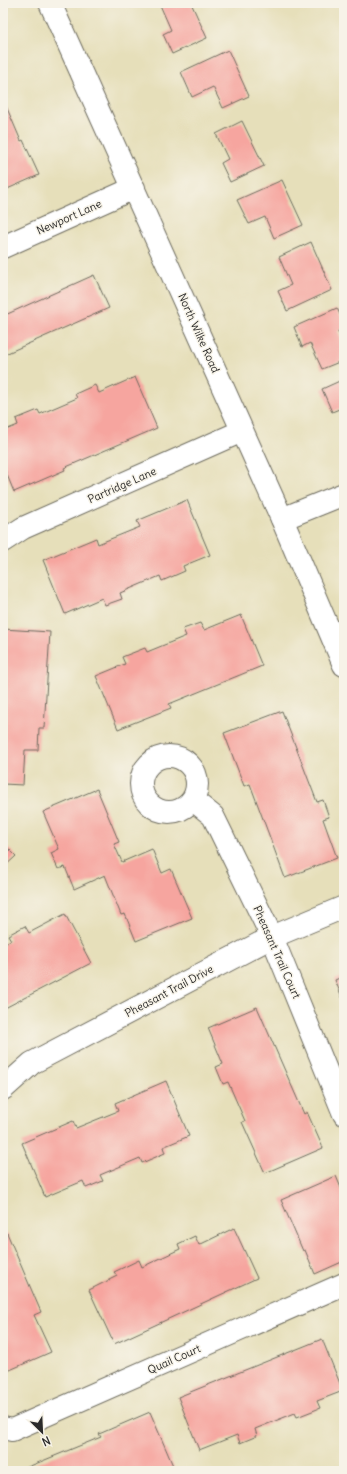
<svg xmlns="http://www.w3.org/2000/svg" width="347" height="1474" font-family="Delius,sans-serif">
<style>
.building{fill:#f6a59f}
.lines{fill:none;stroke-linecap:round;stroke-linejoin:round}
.minor-casing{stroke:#6c6a5d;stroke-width:24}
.minor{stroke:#fff;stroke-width:22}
.labels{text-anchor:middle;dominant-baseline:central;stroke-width:3;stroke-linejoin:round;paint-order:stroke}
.street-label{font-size:11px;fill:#2b2b2b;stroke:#f7f3e8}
</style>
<rect width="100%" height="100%" fill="#f7f3e8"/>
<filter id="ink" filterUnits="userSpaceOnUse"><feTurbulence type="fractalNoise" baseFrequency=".025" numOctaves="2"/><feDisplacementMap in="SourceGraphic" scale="8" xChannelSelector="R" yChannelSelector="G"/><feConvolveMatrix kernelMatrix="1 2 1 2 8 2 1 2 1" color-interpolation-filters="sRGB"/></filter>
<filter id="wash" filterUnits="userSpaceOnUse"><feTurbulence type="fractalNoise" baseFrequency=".012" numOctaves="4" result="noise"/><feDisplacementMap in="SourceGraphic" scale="16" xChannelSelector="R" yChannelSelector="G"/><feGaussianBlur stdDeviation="0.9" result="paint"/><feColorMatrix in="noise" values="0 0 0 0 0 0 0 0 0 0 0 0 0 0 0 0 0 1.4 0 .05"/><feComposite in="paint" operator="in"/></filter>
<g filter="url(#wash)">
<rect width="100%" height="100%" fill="#e6dfba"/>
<g id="blocks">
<!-- building -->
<g class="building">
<polygon points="164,3 191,3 207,38 172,54 163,34 171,30 160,5"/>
<polygon points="228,50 249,96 223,108 213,87 192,97 181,72"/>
<polygon points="3,99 21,141 23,140 39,175 5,190 3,186"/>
<polygon points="242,121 264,166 230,182 221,163 228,159 216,134"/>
<polygon points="282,180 303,225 274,238 265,217 249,224 237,200"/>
<polygon points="311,242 332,290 287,311 278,291 291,285 279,257"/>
<polygon points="94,275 109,308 3,355 3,316"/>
<polygon points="337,308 344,323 344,329 338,331 344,345 344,360 322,369 310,343 302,347 294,327"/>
<polygon points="135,377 157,428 64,468 65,470 14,492 3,465 3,431 18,425 16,419 38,410 40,414 77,398 75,394 95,385 99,393"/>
<polygon points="344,379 344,407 332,412 322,389"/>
<polygon points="187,500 210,555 183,566 185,571 162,581 160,576 120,593 122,599 105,605 102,598 65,614 43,560 96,538 98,544 140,527 137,521"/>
<polygon points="241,615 262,666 169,704 171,708 118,729 96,676 125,664 122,657 145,648 147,652 186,636 183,629 200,623 204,630"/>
<polygon points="3,629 50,632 44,728 39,728 38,750 25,750 23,785 3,784"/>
<polygon points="282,711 317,802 323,800 329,817 323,819 337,858 285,878 250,784 244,786 224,733"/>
<polygon points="97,789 119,842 114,844 122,862 152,849 162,873 171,869 192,918 136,941 125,914 121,915 105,875 74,889 65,867 58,869 51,853 59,849 43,812"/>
<polygon points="3,843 16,856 3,868"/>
<polygon points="65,914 91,963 3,1009 3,944 11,940 8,935 25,926 29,933"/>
<polygon points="344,976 344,1002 335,980"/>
<polygon points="257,1007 304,1114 307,1112 323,1148 265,1173 242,1122 245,1121 228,1082 223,1084 216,1067 223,1064 208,1028"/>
<polygon points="166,1081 189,1136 163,1147 165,1153 142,1163 140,1158 100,1175 103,1181 86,1188 83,1181 45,1197 22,1143 73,1121 76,1128 118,1111 115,1103"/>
<polygon points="336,1176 344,1195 344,1261 315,1274 305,1250 303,1251 281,1200"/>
<polygon points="234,1228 257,1278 114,1344 89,1290 117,1276 114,1272 139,1260 142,1267 180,1249 178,1244 195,1236 199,1245"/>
<polygon points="7,1233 41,1312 34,1315 51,1352 3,1373 3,1235"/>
<polygon points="322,1339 343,1391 317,1401 320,1408 297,1417 295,1413 255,1429 257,1436 240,1443 237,1435 199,1450 178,1397"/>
<polygon points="150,1412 174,1468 167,1471 18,1471 101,1437 99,1434"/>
</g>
</g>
</g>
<g filter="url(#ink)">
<use href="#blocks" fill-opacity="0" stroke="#6c6a5d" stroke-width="1"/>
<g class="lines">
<!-- minor casing -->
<g class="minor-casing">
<g id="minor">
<polyline points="50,3 282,519 344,665"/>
<polyline points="3,247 134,188"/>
<polyline points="282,519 344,494"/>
<polyline points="3,541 23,528 242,431"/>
<circle cx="169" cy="784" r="28"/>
<polyline points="193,800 213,816 272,937 344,1114"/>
<polyline points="3,1089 32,1063 272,937 344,907"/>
<polyline points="3,1428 12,1430 344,1284"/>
</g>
</g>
<!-- minor -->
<use href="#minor" class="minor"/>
</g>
</g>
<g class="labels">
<!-- street labels -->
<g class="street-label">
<text transform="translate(69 217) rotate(-24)">Newport Lane</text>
<text transform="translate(199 333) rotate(66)">North Wilke Road</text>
<text transform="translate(122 485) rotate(-24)">Partridge Lane</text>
<text transform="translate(277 952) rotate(66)">Pheasant Trail Court</text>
<text transform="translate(169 991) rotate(-28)">Pheasant Trail Drive</text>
<text transform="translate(174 1359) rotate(-24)">Quail Court</text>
</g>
</g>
<!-- margin -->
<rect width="347" height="1474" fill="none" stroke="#f7f3e8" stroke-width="16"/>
<!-- north arrow -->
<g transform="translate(42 1432) rotate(156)" stroke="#f7f3e8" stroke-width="3" paint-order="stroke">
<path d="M0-3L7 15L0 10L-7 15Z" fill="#2b2b2b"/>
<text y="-6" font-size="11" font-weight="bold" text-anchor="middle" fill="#2b2b2b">N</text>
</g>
</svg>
